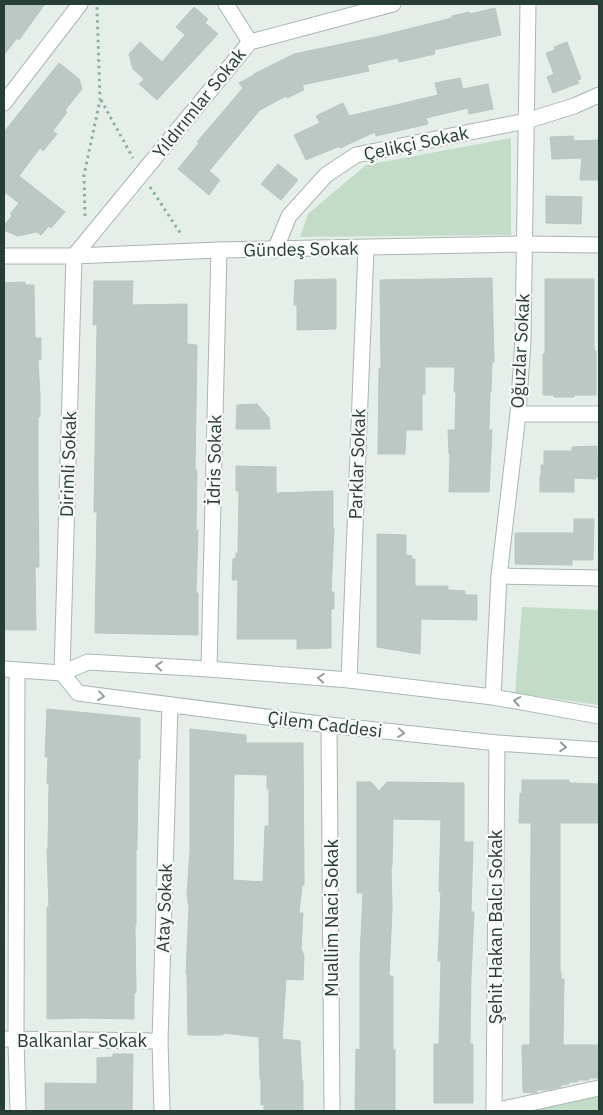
<svg xmlns="http://www.w3.org/2000/svg" width="603" height="1115" font-family="'IBM Plex Sans',sans-serif">
<style>
.green{fill:#c2dcc7}
.building{fill:#bcc8c3;stroke:#b9c7c0;fill-rule:evenodd}
.lines{fill:none;stroke-linecap:round;stroke-linejoin:round}
.minor-casing{stroke:#a9b6b0;stroke-width:17}
.secondary-casing{stroke:#a6b8b1;stroke-width:17}
.path{stroke:#8aaea0;stroke-width:3;stroke-dasharray:2.5 4;stroke-linecap:butt}
.minor{stroke:#fff;stroke-width:15}
.secondary{stroke:#fff;stroke-width:15}
.oneway{stroke:#939e9a}
.labels{text-anchor:middle;dominant-baseline:central;stroke-width:4.5;stroke-linejoin:round;paint-order:stroke}
.street-label{font-size:18px;fill:#273e36;stroke:#f7faf8}
</style>
<rect width="100%" height="100%" fill="#e6eeea"/>
<!-- green -->
<g class="green">
<polygon points="511,138 511,235 300,237 308,214 366,165"/>
<polygon points="522,607 599,610 599,705 515,693"/>
<polygon points="599,1094 599,1111 518,1111"/>
</g>
<!-- building -->
<g class="building">
<polygon points="4,4 45,4 19,40 17,38 4,55"/>
<polygon points="194,7 208,19 205,23 218,34 157,100 139,84 144,79 133,69 129,54 140,42 162,62 185,35 176,27"/>
<polygon points="495,8 501,35 434,50 435,54 399,62 398,58 367,65 369,71 302,85 304,90 287,98 286,96 260,110 209,171 220,180 209,195 178,169 199,143 197,142 243,88 239,83 254,75 254,74 294,54 380,36 452,18 452,16 469,12 470,14"/>
<polygon points="567,42 581,79 577,80 579,83 553,93 547,77 554,74 546,53 555,50 554,47"/>
<polygon points="59,63 79,79 82,89 65,110 67,112 53,131 57,134 43,151 40,148 19,176 65,212 51,228 49,226 41,235 37,232 17,236 4,230 4,225 12,216 10,214 19,203 6,193 4,196 4,132"/>
<polygon points="460,78 463,89 488,84 493,109 469,114 468,108 426,118 428,124 376,136 375,132 340,148 340,146 306,160 294,135 320,123 316,116 343,103 349,116 438,95 435,83"/>
<polygon points="573,136 574,141 599,140 599,180 580,180 582,158 552,159 550,137"/>
<polygon points="278,164 298,180 281,200 261,184"/>
<polygon points="546,196 582,197 581,224 546,223"/>
<polygon points="492,278 494,362 492,362 491,392 490,392 489,430 492,430 489,492 449,492 450,454 449,454 448,430 455,430 456,392 454,392 455,367 425,367 425,394 422,394 422,430 406,430 405,454 378,454 379,368 381,368 380,280"/>
<polygon points="336,279 336,329 297,330 297,305 294,305 295,280"/>
<polygon points="545,279 594,279 594,351 596,351 596,395 574,395 574,397 554,397 554,395 543,395 543,354 545,354"/>
<polygon points="94,281 133,281 132,305 187,304 187,344 197,345 195,470 197,470 196,530 198,530 196,593 198,593 198,635 95,633 97,512 94,512 97,325 93,325"/>
<polygon points="25,282 25,285 34,285 35,338 41,338 41,360 38,360 40,396 40,417 38,417 38,478 39,567 35,567 36,630 4,630 4,283"/>
<polygon points="257,404 269,418 270,429 236,429 237,405"/>
<polygon points="597,446 597,457 599,457 599,477 596,477 596,479 574,478 574,492 540,492 540,476 541,476 541,465 544,465 544,451 572,451 572,447"/>
<polygon points="236,466 276,467 276,493 333,491 333,528 334,528 331,592 334,592 334,609 331,609 331,648 297,649 297,639 237,639 238,580 232,580 233,559 236,558 236,553 238,553 239,491 236,491"/>
<polygon points="574,519 594,519 593,560 572,560 572,565 515,564 515,533 574,533"/>
<polygon points="377,534 406,535 406,555 412,556 412,559 415,559 415,586 448,586 448,590 465,591 465,595 477,595 477,620 421,619 420,654 377,647"/>
<polygon points="47,709 140,718 140,759 138,759 137,850 136,850 136,925 135,925 136,993 134,993 134,1019 82,1018 47,1019 47,907 49,907 47,849 48,849 49,784 47,784 48,757 45,757"/>
<path d="M190 729 246 735V743H303L304 885H302L299 913H303L301 948 304 956 303 980 286 979 282 1039 300 1041 302 1081H303V1111H264V1104L261 1105V1079H260L259 1037 223 1033V1035H188L187 974H186L189 907 187 895 190 850ZM234 774 267 775V789H269V826H265L263 882 233 880Z"/>
<polygon points="522,780 569,780 569,783 599,784 599,823 560,823 560,972 561,972 561,979 564,979 563,1045 599,1045 599,1078 589,1078 589,1080 578,1080 578,1082 569,1082 569,1084 561,1085 561,1087 546,1090 537,1090 537,1092 533,1093 523,1092 522,1045 530,1045 531,823 519,823 520,793 522,794"/>
<polygon points="357,782 371,782 379,791 387,782 464,783 464,842 473,842 471,912 474,912 471,977 470,1044 473,1044 473,1103 434,1103 434,1044 439,1044 441,961 438,961 441,892 439,892 441,820 393,819 392,867 391,867 392,910 389,976 393,976 393,1053 395,1049 395,1111 355,1111 356,1049 360,1050 360,958 363,893 357,893"/>
<polygon points="113,1054 133,1054 132,1111 45,1111 45,1083 97,1084 97,1058 113,1057"/>
</g>
<g class="lines">
<!-- minor casing -->
<g class="minor-casing">
<g id="minor">
<polyline points="226,4 250,42"/>
<polyline points="4,103 80,4"/>
<polyline points="275,250 289,216 326,175 356,155 526,121 574,106 599,95"/>
<polyline points="4,256 74,256 219,250 524,244 599,245"/>
<polyline points="518,414 599,414"/>
<polyline points="499,576 599,578"/>
<polyline points="209,669 219,250"/>
<polyline points="17,670 16,1040 18,1111"/>
<polyline points="62,673 74,256 250,42 393,4"/>
<polyline points="349,680 366,248"/>
<polyline points="493,697 499,576 518,414 523,340 528,4"/>
<polyline points="329,725 332,1111"/>
<polyline points="4,1039 160,1041"/>
<polyline points="162,1111 160,1041 170,705"/>
<polyline points="494,1111 497,743"/>
<polyline points="494,1111 599,1088"/>
</g>
</g>
<!-- secondary casing -->
<g class="secondary-casing">
<g id="secondary">
<polyline points="4,669 62,673 88,662 209,669 349,680 493,697 599,716"/>
<polyline points="62,673 78,693 329,725 497,743 599,750"/>
</g>
</g>
<!-- path -->
<g class="path">
<polyline points="101,100 133,158"/>
<polyline points="150,187 181,234"/>
<polyline points="85,216 84,175 100,100 97,7"/>
</g>
<!-- minor -->
<use href="#minor" class="minor"/>
<!-- secondary -->
<use href="#secondary" class="secondary"/>
</g>
<!-- one-way arrows -->
<defs><path id="oneway-chevron" d="M-2-3.5L2.5 0L-2 3.5" fill="none" stroke-width="1.6" stroke-linecap="round" stroke-linejoin="round" transform="scale(1.25)"/></defs>
<g class="oneway">
<use href="#oneway-chevron" transform="translate(159 666) rotate(-176)"/>
<use href="#oneway-chevron" transform="translate(321 678) rotate(-176)"/>
<use href="#oneway-chevron" transform="translate(101 696) rotate(7)"/>
<use href="#oneway-chevron" transform="translate(517 701) rotate(-170)"/>
<use href="#oneway-chevron" transform="translate(401 733) rotate(6)"/>
<use href="#oneway-chevron" transform="translate(563 747) rotate(4)"/>
</g>
<g class="labels">
<!-- street labels -->
<g class="street-label">
<text transform="translate(199 103) rotate(-51)">Yıldırımlar Sokak</text>
<text transform="translate(416 143) rotate(-12)">Çelikçi Sokak</text>
<text transform="translate(301 249) rotate(-1)">Gündeş Sokak</text>
<text transform="translate(520 351) rotate(-87)">Oğuzlar Sokak</text>
<text transform="translate(214 460) rotate(-89)">İdris Sokak</text>
<text transform="translate(68 464) rotate(-88)">Dirimli Sokak</text>
<text transform="translate(357 464) rotate(-88)">Parklar Sokak</text>
<text transform="translate(325 724) rotate(7)">Çilem Caddesi</text>
<text transform="translate(164 908) rotate(-88)">Atay Sokak</text>
<text transform="translate(331 918) rotate(-90)">Muallim Naci Sokak</text>
<text transform="translate(495 927) rotate(-90)">Şehit Hakan Balcı Sokak</text>
<text x="82" y="1040">Balkanlar Sokak</text>
</g>
</g>
<!-- border -->
<rect width="603" height="1115" fill="none" stroke="#273e36" stroke-width="10"/>
</svg>
